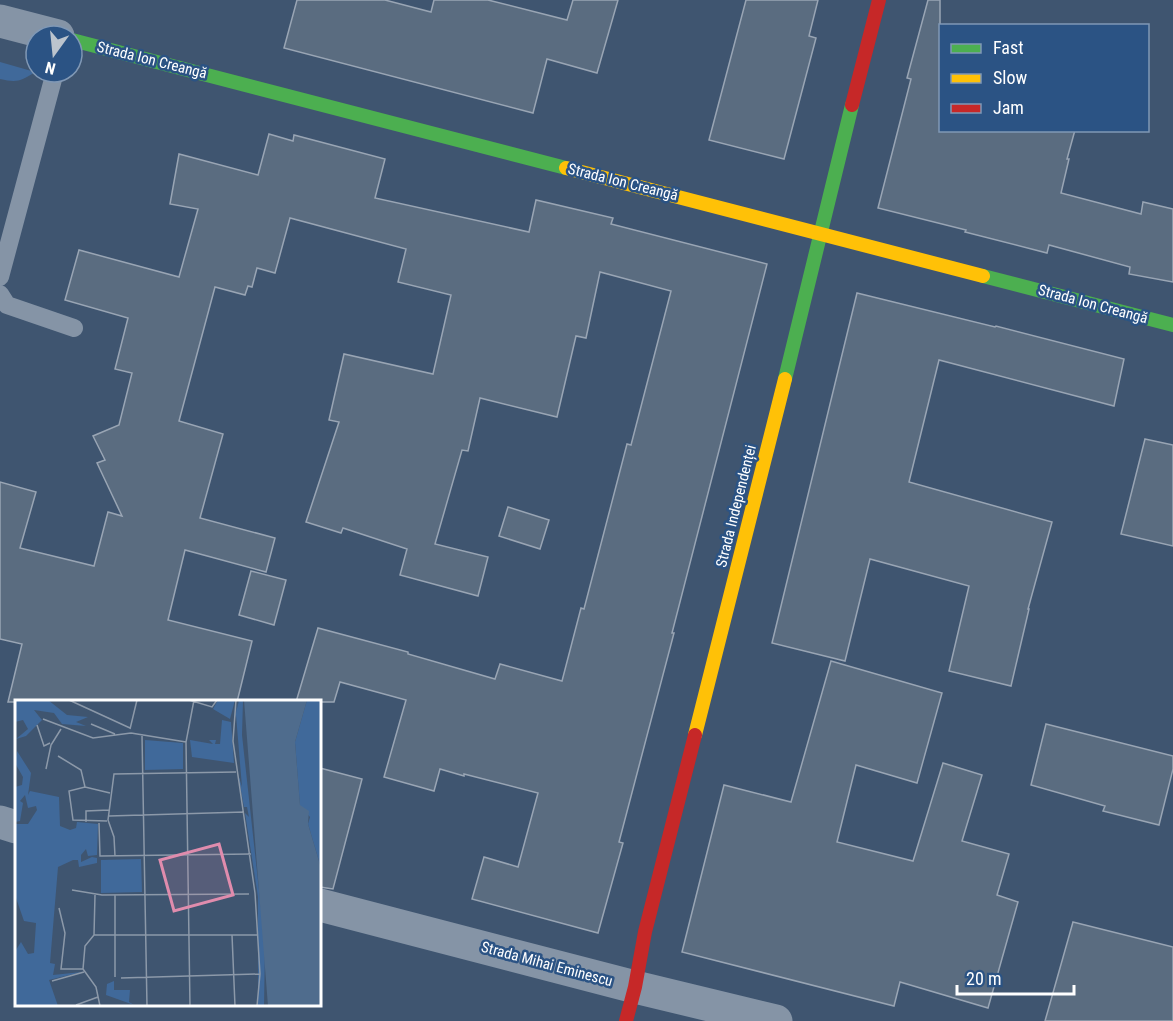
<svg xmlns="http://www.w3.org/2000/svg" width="1173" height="1021" font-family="'Roboto Condensed',sans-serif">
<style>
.green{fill:#40699a}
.building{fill:#5a6c80;stroke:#99a5b4;stroke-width:1.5}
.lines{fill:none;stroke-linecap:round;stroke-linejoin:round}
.lane{stroke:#8594a6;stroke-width:18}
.street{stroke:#8594a6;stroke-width:33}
.fast{stroke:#4caf50;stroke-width:14}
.slow{stroke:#ffc107;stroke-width:14}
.jam{stroke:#c62828;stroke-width:14}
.labels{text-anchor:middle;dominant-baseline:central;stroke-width:5;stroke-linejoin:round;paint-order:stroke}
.street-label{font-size:15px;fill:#fff;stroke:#2b5384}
.inset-road{fill:none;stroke:#8c99a9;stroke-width:1.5}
.view{fill:#e08cad;fill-opacity:0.15;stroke:#e08cad;stroke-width:3}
.inset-edge{fill:none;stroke:#fff;stroke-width:3}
</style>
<rect width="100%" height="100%" fill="#3f5570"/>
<!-- green -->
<path class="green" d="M0 62 35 72C21 81 17 83 0 79Z"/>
<!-- building -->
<g class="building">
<polygon points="297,0 385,0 431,12 434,0 488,0 567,20 573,0 618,0 597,73 547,59 533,113 284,48"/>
<polygon points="746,0 818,0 809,36 816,38 784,159 709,140"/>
<polygon points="928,0 940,0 940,130 1075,130 1067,159 1069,159 1061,193 1141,214 1143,202 1173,209 1173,282 1129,274 1130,267 1049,245 1047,253 965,232 966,230 878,208 911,79 907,78"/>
<polygon points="269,134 293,141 294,135 385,159 375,198 529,232 536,200 613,218 611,224 767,264 672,633 674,633 619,842 623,843 598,933 472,899 484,857 518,867 538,793 464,774 464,776 440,769 434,791 384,777 406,700 340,682 334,702 296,702 318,628 408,652 408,654 495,679 500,664 562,681 581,608 584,609 627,444 631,445 671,291 600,272 586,338 576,336 557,417 480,398 468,451 462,450 435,544 488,557 478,596 400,575 407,549 343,528 341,533 306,522 339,422 329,420 344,354 433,374 451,295 398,282 406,249 290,218 275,273 257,268 252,287 248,286 245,295 215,287 179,421 223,434 200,518 275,538 266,572 185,550 168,620 252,641 237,702 8,702 22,644 0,639 0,482 36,492 20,548 94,566 108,512 122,516 97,463 105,460 93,436 119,425 132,373 115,369 128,318 65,300 79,250 179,277 198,209 170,204 179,154 258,175"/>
<polygon points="857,293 995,327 996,326 1124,359 1114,406 939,360 909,482 1052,522 1028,609 1029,609 1011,686 949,671 969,586 870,559 845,661 772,643"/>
<polygon points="1145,439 1173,445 1173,546 1121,534"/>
<polygon points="508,507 549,520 540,549 499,536"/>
<polygon points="251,571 286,580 274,625 239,615"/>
<polygon points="831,661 942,693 917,783 856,765 837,842 913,861 943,763 982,775 962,841 1009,854 997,895 1018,902 988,1008 900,982 894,1006 682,952 724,785 791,802"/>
<polygon points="1046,724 1173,756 1173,769 1159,825 1103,811 1105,806 1031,785"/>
<polygon points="320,768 362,779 333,889 320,887"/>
<polygon points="1073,922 1173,947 1173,1021 1045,1021"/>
</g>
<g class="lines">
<!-- lane -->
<g class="lane">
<polyline points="0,277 55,72"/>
<polyline points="0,294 7,305 74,328"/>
</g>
<!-- street -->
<g class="street">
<polyline points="0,21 58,36"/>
<polyline points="0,822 16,827"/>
<polyline points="320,905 635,987 776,1021"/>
</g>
<!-- fast -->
<g class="fast">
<polyline points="72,40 566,168"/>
<polyline points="983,276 1173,325"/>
<polyline points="785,379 852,105"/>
</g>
<!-- slow -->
<g class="slow">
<polyline points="566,168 983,276"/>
<polyline points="695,735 785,379"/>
</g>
<!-- jam -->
<g class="jam">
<polyline points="852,105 879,0"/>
<polyline points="626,1021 635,987 645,932 695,735"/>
</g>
</g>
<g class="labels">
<!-- street labels -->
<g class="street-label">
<text transform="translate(152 60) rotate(14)">Strada Ion Creangă</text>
<text transform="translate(623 182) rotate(14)">Strada Ion Creangă</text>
<text transform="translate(1093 304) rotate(15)">Strada Ion Creangă</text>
<text transform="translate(736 506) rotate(-76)">Strada Independenței</text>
<text transform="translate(547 964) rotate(15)">Strada Mihai Eminescu</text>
</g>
</g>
<!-- overview -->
<g transform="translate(15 700)">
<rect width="306" height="306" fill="#3f5570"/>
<path d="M0 0H33L52 15 73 17 61 22 71 26 47 24 39 13 19 10 27 20 11 36 1 39 13 29 8 20 0 22ZM203 0H220L215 19 198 9ZM223 0 221 13 224 0H228L227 35 250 245 249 306H243V197L230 113 234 117 232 107H229L223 74 227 87 221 15 219 20ZM292 0H306V168L293 124 295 117 285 106 280 42ZM207 20 216 22 219 63 177 57 175 40 198 44 194 40H201L200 44H205ZM130 40 168 43V69L130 70ZM2 51 16 73 13 95 15 91 44 97 45 126 55 130 61 128 62 122 83 124 82 155 73 156 71 149 66 155V162L77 157 82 158V163L64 167 63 160H58L43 167 35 263 40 264 38 275 67 272 34 280 43 306H0L1 250 6 242 13 254 19 253 21 223 9 221 0 195V124H13L22 110 21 106 13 108 10 95 5 101 8 103 5 121 0 122V87L7 85 8 77 0 63ZM126 159 127 192 86 193V160ZM99 281V290H115L114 302 119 305 91 295 92 284Z" fill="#40699a"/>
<path d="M229 0H292L280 42 285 105 294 111 293 124 306 168V306H253Z" fill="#4f6c8d"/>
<path class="inset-road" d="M54 0 115 28M174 0 197 7 202 0M221 0 218 41 240 193 245 274 242 306M28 19 78 38 116 33M76 24 100 34M22 25 29 46 35 43M115 29 122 0M116 33 171 42M127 36 132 306M43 56 66 70 70 87M31 69 36 45 46 29M94 116 229 112M92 121 58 120 54 91 70 87 95 93M71 122V111L94 110M84 123 85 156 236 154M100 156 99 137 93 120 99 74 221 72M57 190 87 195 234 194M80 195 79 235 70 246 68 269 81 287 85 306M100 195V277M44 208 50 233 46 269H68M79 235H243M217 235 220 306M106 278 245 274M37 281 69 272M61 305 83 297M175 306 171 42 179 0"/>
<path class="view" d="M204 144 218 195 159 211 145 160Z"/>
<rect width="306" height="306" class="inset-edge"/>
</g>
<!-- legend -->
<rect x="939" y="24" width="210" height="108" fill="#2b5384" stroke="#8098b5" stroke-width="1.5"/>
<rect x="951" y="44" width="30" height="9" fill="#4caf50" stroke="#8098b5" stroke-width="1.5"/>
<text x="993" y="54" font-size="18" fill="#ffffff">Fast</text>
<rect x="951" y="74" width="30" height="9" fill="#ffc107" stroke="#8098b5" stroke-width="1.5"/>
<text x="993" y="84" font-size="18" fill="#ffffff">Slow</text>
<rect x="951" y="104" width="30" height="9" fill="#c62828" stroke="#8098b5" stroke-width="1.5"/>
<text x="993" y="114" font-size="18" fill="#ffffff">Jam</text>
<!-- north arrow -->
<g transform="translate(54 54) rotate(195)"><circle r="28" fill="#2b5384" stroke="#8098b5" stroke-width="1.5"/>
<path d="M0-4.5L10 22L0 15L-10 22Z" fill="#bcc4cd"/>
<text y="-9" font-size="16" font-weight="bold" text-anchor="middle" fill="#ffffff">N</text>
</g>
<!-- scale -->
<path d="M957 985v9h117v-9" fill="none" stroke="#ffffff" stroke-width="3"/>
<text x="966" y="985" font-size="18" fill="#ffffff" stroke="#2b5384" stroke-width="4.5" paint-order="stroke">20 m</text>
</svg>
